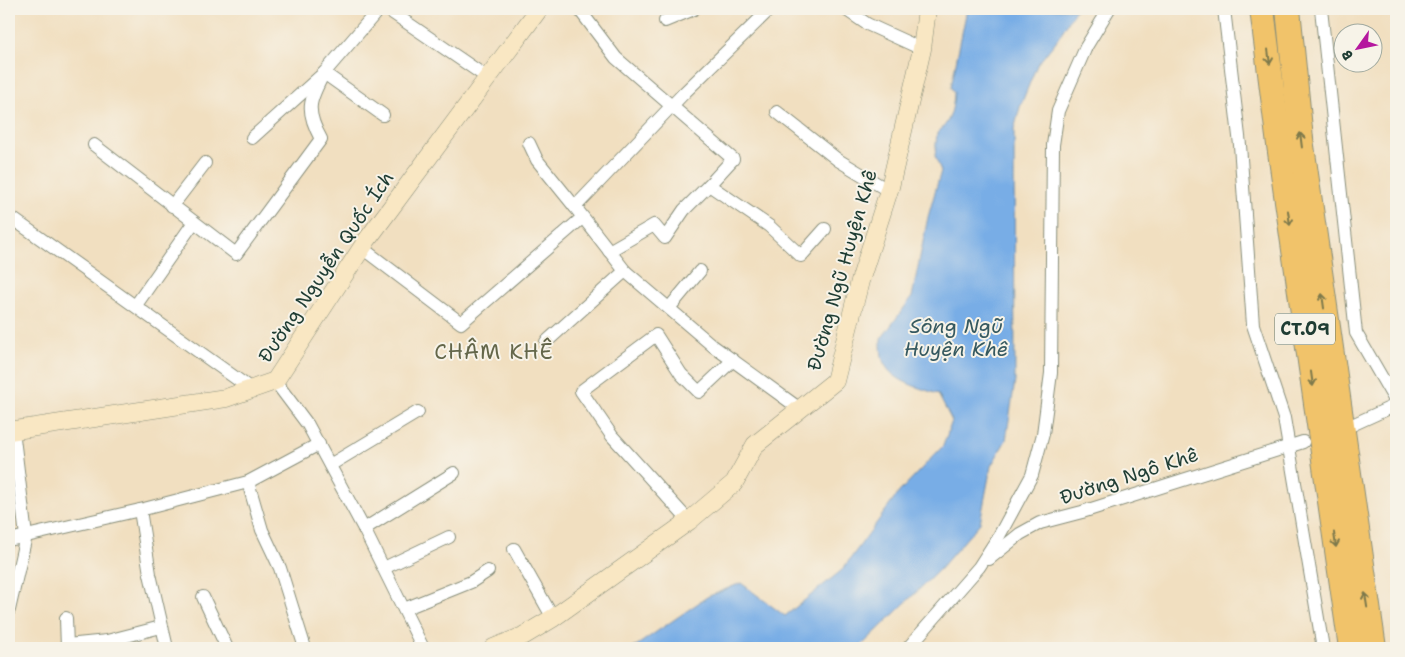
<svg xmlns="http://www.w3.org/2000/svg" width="1405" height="657" font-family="'Shantell Sans',sans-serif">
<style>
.water{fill:#78ade6;stroke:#4c758d}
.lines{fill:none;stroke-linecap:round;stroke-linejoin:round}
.street-casing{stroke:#888e7a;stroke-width:14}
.secondary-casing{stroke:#888e7a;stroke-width:19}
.highway-casing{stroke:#888e7a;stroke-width:26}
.street{stroke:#fff;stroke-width:12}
.secondary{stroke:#f9e7c3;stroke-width:18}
.highway{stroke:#f1c36a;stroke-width:24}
.oneway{stroke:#7d794c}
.labels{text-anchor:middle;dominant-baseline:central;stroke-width:4;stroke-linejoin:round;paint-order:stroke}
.shield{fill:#f7f3e8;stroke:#60746a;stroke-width:1}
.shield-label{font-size:18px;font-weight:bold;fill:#1f3d34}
.street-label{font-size:19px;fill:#1f3d34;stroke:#f7f3e8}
.water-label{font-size:20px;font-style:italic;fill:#355960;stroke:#f7f3e8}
.quarter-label{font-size:21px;letter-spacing:1px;fill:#64674a;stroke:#f7f3e8}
</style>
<rect width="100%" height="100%" fill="#f7f3e8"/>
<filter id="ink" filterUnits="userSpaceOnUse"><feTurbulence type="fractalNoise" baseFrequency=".02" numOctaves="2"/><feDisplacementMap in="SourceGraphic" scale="10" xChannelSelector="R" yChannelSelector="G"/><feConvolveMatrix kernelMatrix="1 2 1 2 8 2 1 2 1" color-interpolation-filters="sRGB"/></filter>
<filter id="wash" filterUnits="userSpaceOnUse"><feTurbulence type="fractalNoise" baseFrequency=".0096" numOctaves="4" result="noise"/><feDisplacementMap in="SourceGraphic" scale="20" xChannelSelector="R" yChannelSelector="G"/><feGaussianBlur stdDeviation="1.12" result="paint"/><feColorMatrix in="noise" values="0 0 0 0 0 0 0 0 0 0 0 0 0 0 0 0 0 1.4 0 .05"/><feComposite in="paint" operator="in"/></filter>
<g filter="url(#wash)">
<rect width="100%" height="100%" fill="#f1dfc0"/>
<!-- water -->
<path class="water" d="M967 9H1076L1057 40 1037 65 1020 107 1014 130 1015 381 1006 440 991 466 980 523 940 569 859 648H633L707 597 741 583 785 616 842 570 900 491 943 446 952 421 938 394C920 388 893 382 884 363 881 357 881 346 881 339L912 297 928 217 941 171 935 156 937 133C951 122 953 109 954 92L951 87Z"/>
</g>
<g filter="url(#ink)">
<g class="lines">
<!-- street casing -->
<g class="street-casing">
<g id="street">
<polyline points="387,9 488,78"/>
<polyline points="579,9 616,58 733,159 709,185 769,226 801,256 825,229"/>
<polyline points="770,9 684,93 575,207 625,271 713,346 800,409"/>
<polyline points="845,9 867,24 922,49"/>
<polyline points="1224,9 1240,145 1253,325 1284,418 1323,648"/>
<polyline points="1321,9 1356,333 1396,402"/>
<polyline points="665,21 694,9"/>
<polyline points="777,112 838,160 889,191"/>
<polyline points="252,138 324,73 379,9"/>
<polyline points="529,143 537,160 575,207"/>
<path d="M94 145 236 254 321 139C305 110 309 101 324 73L383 115"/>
<polyline points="172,206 205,163"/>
<polyline points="9,216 251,389"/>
<polyline points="362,248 461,323 582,218"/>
<polyline points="609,251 654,225 665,238 684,210 709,185"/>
<polyline points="136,305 194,222"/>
<polyline points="670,307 700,271"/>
<polyline points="546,342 625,271"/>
<polyline points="275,381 308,425 364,529 423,648"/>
<polyline points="1352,425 1396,405"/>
<polyline points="9,428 13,430 26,536 9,610"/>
<polyline points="330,465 418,412"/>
<polyline points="248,482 262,530 280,568 305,648"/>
<polyline points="140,510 150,574 167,648"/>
<polyline points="689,521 612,436 581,391 656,335 681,374 699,392 733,360"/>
<polyline points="364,529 454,473"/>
<polyline points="9,540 140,510 248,482 319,444"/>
<polyline points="514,549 553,618"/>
<polyline points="989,559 1020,534 1040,523 1082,512 1303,442"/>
<polyline points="384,568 449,537"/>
<polyline points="203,597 227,648"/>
<polyline points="404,609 471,582 488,571"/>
<polyline points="66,618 67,648"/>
<polyline points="67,645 107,641 161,627"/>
<polyline points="908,648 979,567 999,536 1032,475 1043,434 1051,373 1053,145 1058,111 1086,47 1109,9"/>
</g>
</g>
<!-- secondary casing -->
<g class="secondary-casing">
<g id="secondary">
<polyline points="9,431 226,398 275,381 367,240 539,9"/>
<polyline points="493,648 523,636 553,618 689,521 734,483 755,445 835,381 860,281 890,187 922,49 927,9"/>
</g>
</g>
<!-- highway casing -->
<g class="highway-casing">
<g id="highway">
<polyline points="1262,9 1279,145 1351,648"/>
<polyline points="1288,9 1301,139 1374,648"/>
</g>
</g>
<!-- street -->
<use href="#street" class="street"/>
<!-- secondary -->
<use href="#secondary" class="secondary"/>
<!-- highway -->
<use href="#highway" class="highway"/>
</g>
<!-- one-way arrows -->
<defs><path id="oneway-shaft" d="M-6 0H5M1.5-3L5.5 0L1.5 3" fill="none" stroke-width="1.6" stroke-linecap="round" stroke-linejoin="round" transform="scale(1.25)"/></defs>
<g class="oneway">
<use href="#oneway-shaft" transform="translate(1269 57) rotate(83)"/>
<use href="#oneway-shaft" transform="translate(1301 140) rotate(-97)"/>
<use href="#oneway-shaft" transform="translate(1289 218) rotate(82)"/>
<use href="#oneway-shaft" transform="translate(1323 301) rotate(-98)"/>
<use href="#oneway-shaft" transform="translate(1312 379) rotate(82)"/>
<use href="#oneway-shaft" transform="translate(1335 540) rotate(82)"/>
<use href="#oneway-shaft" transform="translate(1366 600) rotate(-99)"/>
</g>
</g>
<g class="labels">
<!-- shield labels -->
<rect class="shield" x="1275" y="313.5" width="60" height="31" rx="4"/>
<g class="shield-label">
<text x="1305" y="329">CT.09</text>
</g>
<!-- street labels -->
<g class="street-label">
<text transform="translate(326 267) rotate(-56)">Đường Nguyễn Quốc Ích</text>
<text transform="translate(842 270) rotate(-74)">Đường Ngũ Huyện Khê</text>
<text transform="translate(1129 476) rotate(-18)">Đường Ngô Khê</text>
</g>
<!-- water labels -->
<g class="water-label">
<text x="956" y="326">Sông Ngũ<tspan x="956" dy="23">Huyện Khê</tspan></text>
</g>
<!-- quarter labels -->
<g class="quarter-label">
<text x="494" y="352">CHÂM KHÊ</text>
</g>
</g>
<!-- margin -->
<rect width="1405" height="657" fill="none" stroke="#f7f3e8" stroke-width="30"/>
<!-- north arrow -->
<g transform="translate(1358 48) rotate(237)"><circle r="24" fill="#f7f3e8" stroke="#a1aaa0"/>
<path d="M0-4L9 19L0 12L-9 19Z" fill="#b5179e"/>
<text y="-8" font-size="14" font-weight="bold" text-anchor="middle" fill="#1f3d34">B</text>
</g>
</svg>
